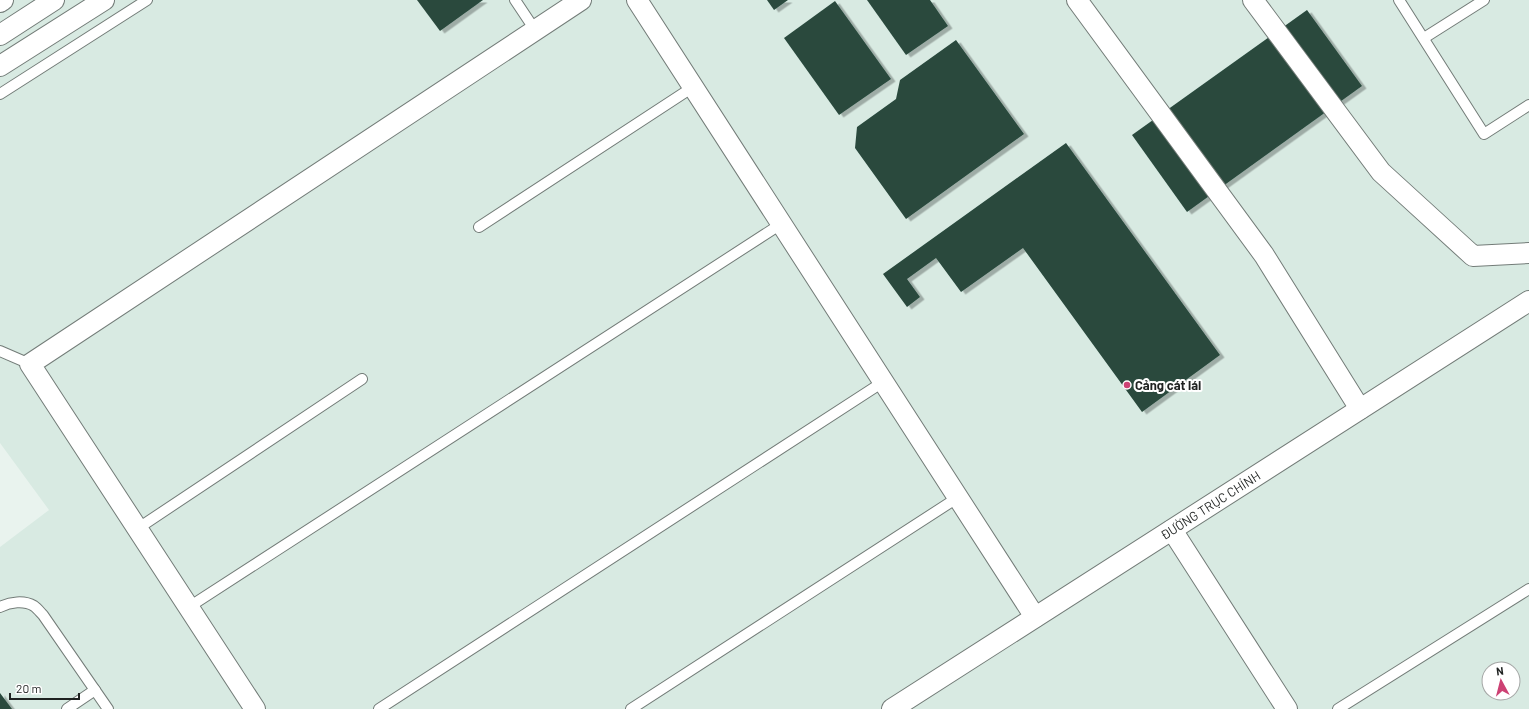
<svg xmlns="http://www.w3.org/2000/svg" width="1529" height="709" font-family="Barlow,sans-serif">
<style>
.built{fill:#d8eae2;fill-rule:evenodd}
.building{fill:#29493d;filter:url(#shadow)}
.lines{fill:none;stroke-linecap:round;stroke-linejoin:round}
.service-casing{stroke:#737c78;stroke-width:12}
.minor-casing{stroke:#737c78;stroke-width:22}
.service{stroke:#fff;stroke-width:10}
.minor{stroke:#fff;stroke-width:20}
.poi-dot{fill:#cd4174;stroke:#fff;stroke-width:1.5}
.labels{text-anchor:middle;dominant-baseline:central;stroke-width:4;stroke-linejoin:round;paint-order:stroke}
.poi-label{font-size:13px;font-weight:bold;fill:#1f2221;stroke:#fff;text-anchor:start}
.street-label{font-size:13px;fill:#1f2221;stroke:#fff}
</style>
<defs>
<filter id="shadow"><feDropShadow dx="4.5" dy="2.5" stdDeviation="0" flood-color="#0004"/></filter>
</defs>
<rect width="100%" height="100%" fill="#e9f3ee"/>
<!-- built -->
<path class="built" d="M0 0H1529V709H0V547L49 510 0 443ZM1489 669H1513V693H1489Z"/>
<!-- building -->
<g class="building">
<polygon points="417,0 483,0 440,31"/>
<polygon points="767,0 788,0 774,10"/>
<polygon points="867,0 930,0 948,26 906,55"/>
<polygon points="835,1 891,79 839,115 784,38"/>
<polygon points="1307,10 1362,86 1187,212 1132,135"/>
<polygon points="956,40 1024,134 906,219 855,148 857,127 896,99 900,80"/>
<polygon points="1066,143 1220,355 1142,412 1023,248 961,292 936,258 907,279 920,297 907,307 883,274"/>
<polygon points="0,693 12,709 0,709"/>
</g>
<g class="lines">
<!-- service casing -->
<g class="service-casing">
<g id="service">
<polyline points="515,0 535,30"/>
<polyline points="1399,0 1484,134 1529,105"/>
<polyline points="1424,38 1484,0"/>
<polyline points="0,94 147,0"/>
<polyline points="479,227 693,87"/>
<polyline points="0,351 30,364"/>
<polyline points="137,529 362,379"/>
<path d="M0 607C10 602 24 600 34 606 37 608 41 613 43 615L108 709"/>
<polyline points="189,607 781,224"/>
<polyline points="67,709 95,690"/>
<polyline points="379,709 883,382"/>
<polyline points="631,709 957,498"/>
<polyline points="1338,709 1529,589"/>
</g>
</g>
<!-- minor casing -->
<g class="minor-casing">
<g id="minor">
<polyline points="637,0 1035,617"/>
<polyline points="1077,0 1264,255 1360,409"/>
<polyline points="1253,0 1381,172 1473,256 1529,253"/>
<polyline points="0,2 3,0"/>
<polyline points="0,35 54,0"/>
<polyline points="0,66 104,0"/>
<polyline points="1172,530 1287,709"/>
<polyline points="255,709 30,364 581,0"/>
<path id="s1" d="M892 709 1529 301"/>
</g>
</g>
<!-- service -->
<use href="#service" class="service"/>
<!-- minor -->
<use href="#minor" class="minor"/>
</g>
<!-- markers -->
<circle class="poi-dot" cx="1127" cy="385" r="4"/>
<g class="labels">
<!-- poi labels -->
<g class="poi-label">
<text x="1135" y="385">Cảng cát lái</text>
</g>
<!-- street labels -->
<g class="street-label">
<text stroke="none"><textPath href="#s1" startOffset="378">ĐƯỜNG TRỤC CHÍNH</textPath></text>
</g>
</g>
<!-- north arrow -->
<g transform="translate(1501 681) rotate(353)"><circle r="19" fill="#ffffff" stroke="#a5a7a6"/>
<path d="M0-3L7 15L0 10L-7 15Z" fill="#cd4174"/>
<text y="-6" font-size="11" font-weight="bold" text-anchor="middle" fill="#1f2221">N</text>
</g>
<!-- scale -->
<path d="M10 693v6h69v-6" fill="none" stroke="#1f2221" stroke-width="2"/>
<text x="16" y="693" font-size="12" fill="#1f2221" stroke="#ffffff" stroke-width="3" paint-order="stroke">20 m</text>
</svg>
